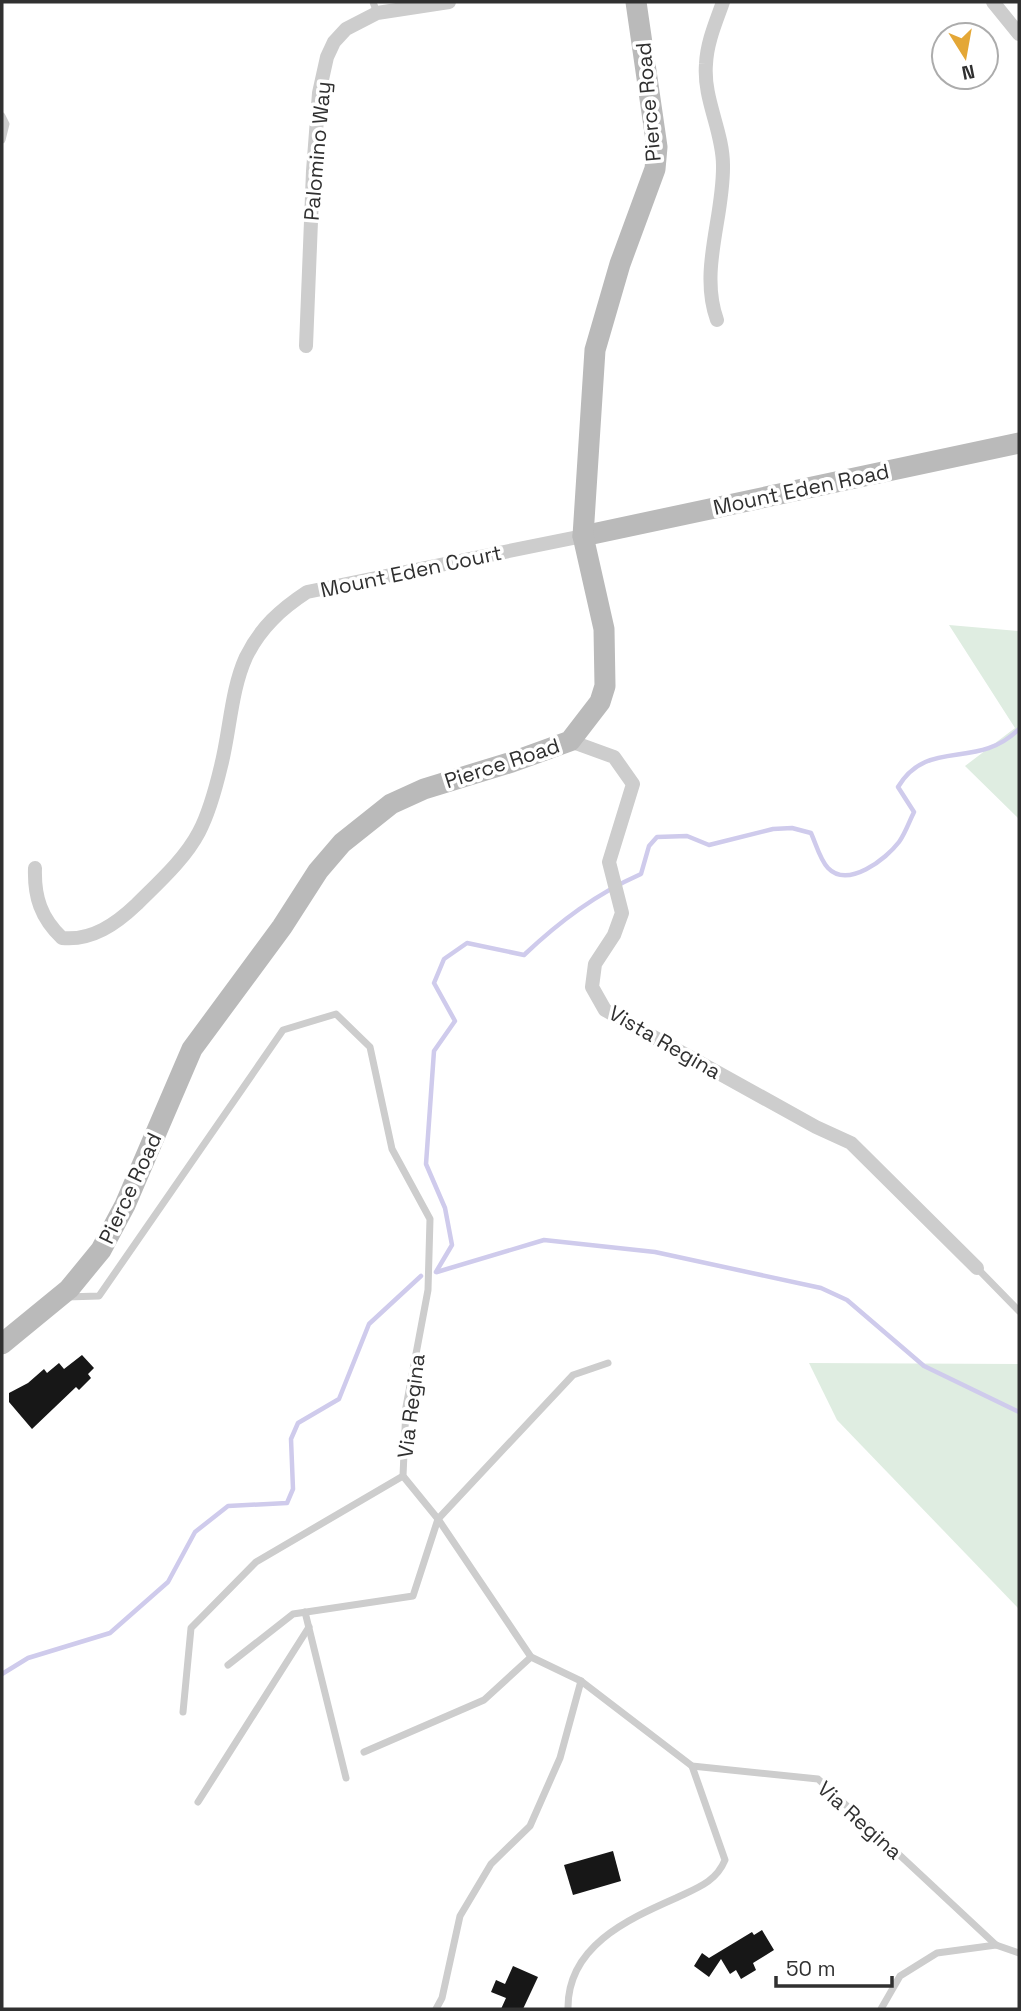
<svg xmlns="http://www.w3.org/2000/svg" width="1021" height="2011" font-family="'Space Grotesk',sans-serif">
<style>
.green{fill:#dfede1}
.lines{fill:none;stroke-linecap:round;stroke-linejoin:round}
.stream{stroke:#cfcbec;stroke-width:4.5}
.building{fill:#171717}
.lane{stroke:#cdcdcd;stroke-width:7}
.street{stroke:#cdcdcd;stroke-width:14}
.secondary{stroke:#bababa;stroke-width:21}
.labels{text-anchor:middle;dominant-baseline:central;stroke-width:7;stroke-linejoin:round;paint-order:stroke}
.street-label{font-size:21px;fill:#303030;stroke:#fff}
</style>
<rect width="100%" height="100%" fill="#fff"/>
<!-- green -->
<g class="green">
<polygon points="949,625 1019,631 1019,819 965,766 1015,728"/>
<polygon points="809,1363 1019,1364 1019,1609 837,1420"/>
</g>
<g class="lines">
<!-- stream -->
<g class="stream">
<path d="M436 1272 452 1245 445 1208 426 1164 434 1051 455 1021 434 983 444 959 467 943 524 955C560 921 596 894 641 874L649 846 657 837 687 836 709 845 773 829 792 828 811 833C816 844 820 860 828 868 848 889 886 859 899 842 905 834 909 822 914 812L898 787C928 737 977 771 1019 729"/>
<polyline points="437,1272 544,1240 655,1252 821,1288 847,1300 924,1366 1019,1412"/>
<polyline points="2,1674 28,1658 110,1633 168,1582 195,1532 228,1506 287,1503 293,1489 291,1439 298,1423 339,1399 369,1324 421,1276"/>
</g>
</g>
<!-- building -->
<g class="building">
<polygon points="82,1355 94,1368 88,1374 91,1378 79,1390 76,1387 32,1429 9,1402 9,1393 28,1383 44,1369 47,1373 59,1363 64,1369"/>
<polygon points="613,1851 621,1881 573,1895 564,1865"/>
<polygon points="762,1930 774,1950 753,1963 756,1970 741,1979 736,1970 730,1974 721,1959 709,1977 694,1966 702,1953 709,1958 752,1932 754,1935"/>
<polygon points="513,1966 538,1977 523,2009 501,2009 506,1998 491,1992 496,1980 505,1984"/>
</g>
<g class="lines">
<!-- lane -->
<g class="lane">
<polyline points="373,2 377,13"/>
<polyline points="2,116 6,124 2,140"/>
<polyline points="977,1268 1019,1311"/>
<polyline points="66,1297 99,1296 283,1030 336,1014 370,1047 392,1149 430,1219 428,1290 406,1407 403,1476 438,1519 531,1657 581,1681 692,1766 818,1779 996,1945 1019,1953"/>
<polyline points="305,1612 346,1778"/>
<polyline points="228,1665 293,1614 413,1596 438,1519 573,1375 608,1363"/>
<polyline points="183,1712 191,1628 256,1562 403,1476"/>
<polyline points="364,1752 484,1700 531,1657"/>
<polyline points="198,1802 309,1627"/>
<polyline points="436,2009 442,1998 460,1916 491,1864 530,1826 560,1758 581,1681"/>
<path d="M568 2009C567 1947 626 1920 676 1898 697 1888 716 1882 725 1860L692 1766"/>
<polyline points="881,2009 900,1976 937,1953 996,1945"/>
</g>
<!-- street -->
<g class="street">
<polyline points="993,2 1019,34"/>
<path d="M717 320C699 270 724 217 723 165 723 131 703 99 706 64 707 42 716 22 723 2"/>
<polyline points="306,346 313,171 319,93 327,57 334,42 346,29 377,13 449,2"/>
<polyline points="570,741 614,757 633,784 609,862 622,913 614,935 595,964 592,987 605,1010 816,1127 851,1143 977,1268"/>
<path d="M35 868C34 897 41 918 62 938 92 941 116 924 137 904 158 883 185 859 199 832 209 813 216 787 221 766 230 731 231 690 246 657 260 628 281 609 307 592L583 536"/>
</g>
<!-- secondary -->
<g class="secondary">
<polyline points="583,536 1019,443"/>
<polyline points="2,1344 69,1289 101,1250 125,1205 192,1049 282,927 318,871 342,843 391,804 424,789 512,762 570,741 600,702 605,686 604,629 583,536 595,350 620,264 655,169 657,147 636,2"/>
</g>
</g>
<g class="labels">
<!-- street labels -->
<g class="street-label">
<text transform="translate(648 102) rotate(-95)">Pierce Road</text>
<text transform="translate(317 151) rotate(-85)">Palomino Way</text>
<text transform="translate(801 489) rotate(-12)">Mount Eden Road</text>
<text transform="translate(411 571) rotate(-12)">Mount Eden Court</text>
<text transform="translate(502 763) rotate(-18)">Pierce Road</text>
<text transform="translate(665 1042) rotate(30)">Vista Regina</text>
<text transform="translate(130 1188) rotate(-65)">Pierce Road</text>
<text transform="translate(411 1406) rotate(-83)">Via Regina</text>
<text transform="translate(860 1820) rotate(42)">Via Regina</text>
</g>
</g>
<!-- border -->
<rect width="1021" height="2011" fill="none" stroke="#303030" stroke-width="7"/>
<!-- north arrow -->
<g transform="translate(965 56) rotate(169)"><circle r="33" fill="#ffffff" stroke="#acacac" stroke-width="2"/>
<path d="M0-5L12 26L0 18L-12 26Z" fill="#e4a736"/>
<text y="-10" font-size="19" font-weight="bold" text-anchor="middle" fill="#303030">N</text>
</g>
<!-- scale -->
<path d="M776 1976v10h116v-10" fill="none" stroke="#303030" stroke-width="3.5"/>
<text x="786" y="1976" font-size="21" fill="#303030" stroke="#ffffff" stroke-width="5" paint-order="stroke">50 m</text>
</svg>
